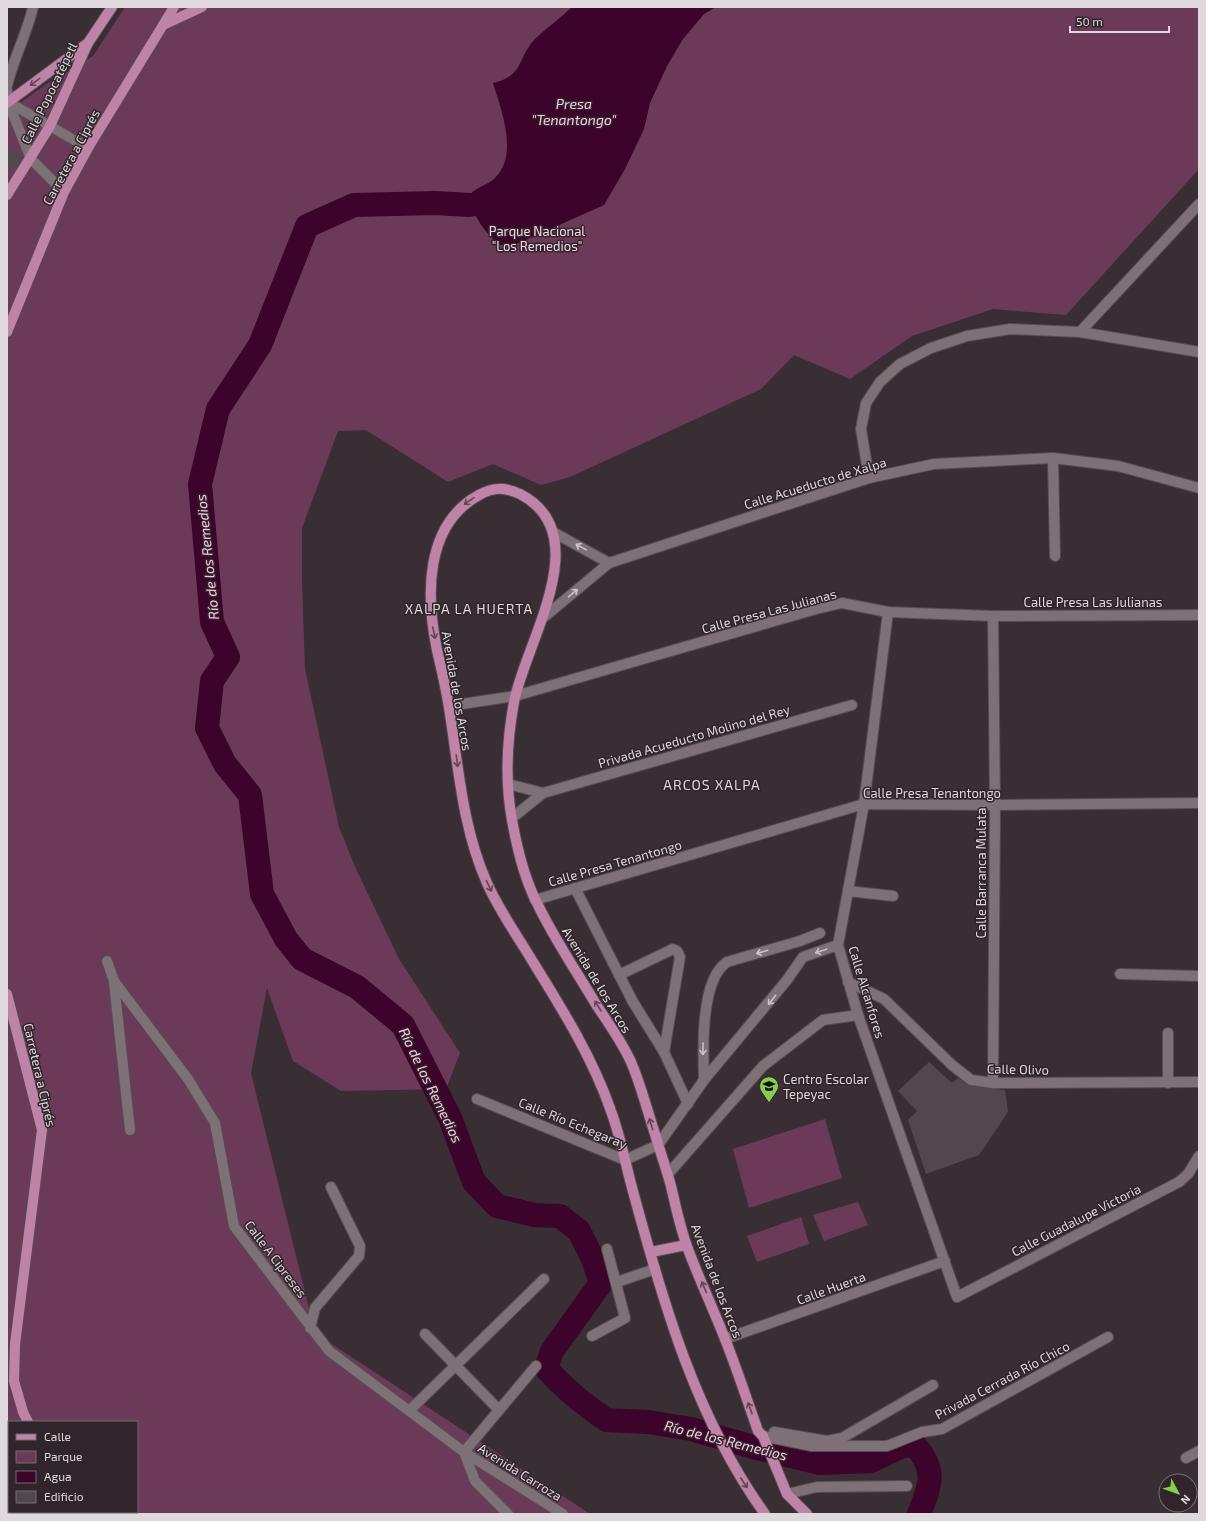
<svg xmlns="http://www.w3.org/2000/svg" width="1206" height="1521" font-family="'Exo 2',sans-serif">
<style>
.green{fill:#6c3a59;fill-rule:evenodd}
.water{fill:#3c032b}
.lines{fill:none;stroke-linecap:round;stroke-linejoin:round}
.river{stroke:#3c032b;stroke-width:24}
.building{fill:#53474e}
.minor-casing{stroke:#564c52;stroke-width:12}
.major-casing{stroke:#564c52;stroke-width:12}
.minor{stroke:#7d7077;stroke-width:10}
.major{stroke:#be83a6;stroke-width:10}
.oneway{stroke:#614656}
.oneway2{stroke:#cbc3c8}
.labels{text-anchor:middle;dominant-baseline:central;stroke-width:3;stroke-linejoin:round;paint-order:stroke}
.street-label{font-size:13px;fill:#dfd8dc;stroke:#2f252b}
.park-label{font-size:13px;fill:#fcd5eb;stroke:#2f252b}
.poi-label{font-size:13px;fill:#dfd8dc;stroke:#2f252b;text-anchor:start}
.water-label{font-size:14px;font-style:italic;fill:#fec6e6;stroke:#2f252b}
.neighbourhood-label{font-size:14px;letter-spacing:1px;fill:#dfd8dc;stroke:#2f252b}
</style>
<rect width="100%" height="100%" fill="#3a2e35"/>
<!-- green -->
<g class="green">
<path d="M125 7H1199V169L1066 315 993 309 912 336 850 379 794 355 761 389 570 477 541 485 493 464 448 482 366 430 338 431 302 528V583L305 669 339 827 356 869 399 959 460 1053 446 1089 341 1091 293 1061 267 988 251 1073 315 1333 590 1514H7V112L48 83 93 56ZM9 1422H137V1512H9Z"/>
<polygon points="825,1119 842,1178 749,1208 733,1149"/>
<polygon points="858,1202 868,1225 824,1241 813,1215"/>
<polygon points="801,1217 809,1244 757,1262 747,1236"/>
</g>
<!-- water -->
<path class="water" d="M572 7H716L704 14 683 39 667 66 650 103 644 129 625 169 604 205 519 243 500 245C484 233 475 217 468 198 473 187 487 186 495 178 519 154 501 110 493 83 524 76 517 59 534 40 546 28 560 19 572 7Z"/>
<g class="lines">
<!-- river -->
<path class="river" d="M470 205 435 203 354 205 307 226 260 345 218 409 200 484 212 622 228 657 212 681 207 728 225 764 250 795 262 894 286 939 302 959 357 987 403 1025 450 1118 474 1182 497 1206 534 1215 560 1216 579 1231 593 1259 601 1283 552 1351 546 1368 558 1381 578 1399 606 1420 648 1422 691 1429 753 1447 820 1463 871 1461 900 1447 914 1444C937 1470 931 1484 919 1514"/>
</g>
<!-- building -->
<g class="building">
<polygon points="7,145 23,157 13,170 7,165"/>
<polygon points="929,1062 952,1083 958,1078 970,1086 1005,1090 1008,1112 979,1155 926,1174 908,1120 917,1111 898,1091"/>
</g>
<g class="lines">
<!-- minor casing -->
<g class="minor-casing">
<g id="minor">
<path d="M7 86C13 59 27 34 33 7"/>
<polyline points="7,91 8,102 31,159 64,192"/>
<polyline points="8,102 88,148"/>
<polyline points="1080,332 1199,204"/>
<polyline points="1053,458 1055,556"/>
<polyline points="869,478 861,429 866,403 880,382 900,364 931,348 967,336 1010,329 1080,332 1199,352"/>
<polyline points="553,532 609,563"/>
<polyline points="888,612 864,804 838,945 858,1015 957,1297 1179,1182 1188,1174 1199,1156"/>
<polyline points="543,618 609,563 869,478 934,464 1053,458 1118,466 1199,488"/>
<polyline points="449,706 515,696 816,609 842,603 888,612 993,616 1199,615"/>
<polyline points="508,784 543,793"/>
<polyline points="512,818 543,793 852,705"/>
<polyline points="575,888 633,1002 664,1052 688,1104"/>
<polyline points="848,891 893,896"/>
<polyline points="535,900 864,804 995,805 1199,803"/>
<polyline points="107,961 114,981 188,1079 215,1123 234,1226 329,1351 464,1452 475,1481 508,1514"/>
<polyline points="1120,974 1199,976"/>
<polyline points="619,975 673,949 677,951 680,957 664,1052"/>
<polyline points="848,982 884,999 952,1065 971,1080 993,1083 1199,1082"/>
<polyline points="114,983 130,1130"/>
<path d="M704 1080C703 1051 700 980 727 962L800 941 820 933"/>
<polyline points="993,1083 995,805 993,616"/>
<polyline points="1168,1083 1168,1033"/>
<polyline points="477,1099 625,1160 658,1145 704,1080 787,980 803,957 838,945"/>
<polyline points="668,1174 763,1066 823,1020 858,1015"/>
<polyline points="617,1282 655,1269"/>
<polyline points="310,1328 315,1308 359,1256 360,1246 331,1187"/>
<polyline points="425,1334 499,1410"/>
<polyline points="592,1336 625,1318 607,1249"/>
<polyline points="725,1339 945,1261"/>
<polyline points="536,1366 464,1452 563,1514"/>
<polyline points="409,1411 544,1279"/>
<polyline points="774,1432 827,1441 842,1438 933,1385"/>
<polyline points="763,1436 812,1446 887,1446 922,1432 942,1429 1108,1337"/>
<polyline points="1186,1458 1199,1451"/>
<polyline points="787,1494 817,1487 907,1486"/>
</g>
</g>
<!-- major casing -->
<g class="major-casing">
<g id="major">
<polyline points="163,25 202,7"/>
<polyline points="7,103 88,43 112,7"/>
<polyline points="7,195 50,126 88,43"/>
<polyline points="7,332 64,192 88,148 174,7"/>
<polyline points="7,994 42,1130 15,1344 14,1381 23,1412 28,1422"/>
<polyline points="651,1252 686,1245"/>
<polyline points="129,1512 131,1514"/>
<path d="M765 1514C697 1420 664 1306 634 1195 626 1167 621 1138 611 1111 591 1053 557 1001 525 949 512 928 497 906 487 883 463 829 459 772 450 714 447 693 442 671 437 650 426 597 424 525 479 495 493 487 505 487 520 494 598 534 525 643 514 702 507 740 505 782 512 820 517 848 524 878 537 903 554 939 577 972 597 1006 609 1024 622 1042 631 1062 641 1085 647 1110 655 1134 660 1151 666 1168 671 1186 676 1207 680 1228 688 1249 699 1279 713 1308 725 1339 737 1369 747 1400 758 1431L763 1436 787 1494 807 1514"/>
</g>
</g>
<!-- minor -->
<use href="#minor" class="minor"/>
<!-- major -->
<use href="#major" class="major"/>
</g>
<!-- one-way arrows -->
<defs><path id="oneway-shaft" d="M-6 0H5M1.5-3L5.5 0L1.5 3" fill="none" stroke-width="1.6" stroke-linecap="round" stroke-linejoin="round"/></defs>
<g class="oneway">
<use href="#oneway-shaft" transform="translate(35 82) rotate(144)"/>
<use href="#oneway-shaft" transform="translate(469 501) rotate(145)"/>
<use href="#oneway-shaft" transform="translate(434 633) rotate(78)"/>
<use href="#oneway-shaft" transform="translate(457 761) rotate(82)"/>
<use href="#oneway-shaft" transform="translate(489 886) rotate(64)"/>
<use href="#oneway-shaft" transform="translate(598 1006) rotate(-121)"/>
<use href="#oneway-shaft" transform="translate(651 1124) rotate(-107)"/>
<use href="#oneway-shaft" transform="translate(704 1287) rotate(-113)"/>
<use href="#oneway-shaft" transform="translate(750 1408) rotate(-110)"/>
<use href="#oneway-shaft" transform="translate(744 1483) rotate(57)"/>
</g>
<g class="oneway2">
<use href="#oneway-shaft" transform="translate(581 547) rotate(-151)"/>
<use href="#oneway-shaft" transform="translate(573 593) rotate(-40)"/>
<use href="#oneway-shaft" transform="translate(821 951) rotate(162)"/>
<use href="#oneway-shaft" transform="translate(762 952) rotate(164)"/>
<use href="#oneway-shaft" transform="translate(772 1000) rotate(129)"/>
<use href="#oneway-shaft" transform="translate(703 1049) rotate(90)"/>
</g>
<!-- icons -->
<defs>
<g id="school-pin" transform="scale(1)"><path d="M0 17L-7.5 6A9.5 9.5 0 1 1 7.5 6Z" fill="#87cf4a" stroke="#2f252b"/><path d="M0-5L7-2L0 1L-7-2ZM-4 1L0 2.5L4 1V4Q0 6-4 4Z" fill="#111"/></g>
</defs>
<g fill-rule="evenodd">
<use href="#school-pin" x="769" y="1086"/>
</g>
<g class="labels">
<!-- street labels -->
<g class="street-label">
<text transform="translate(49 93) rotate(-64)">Calle Popocatépetl</text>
<text transform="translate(71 157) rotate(-62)">Carretera a Ciprés</text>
<text transform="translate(815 483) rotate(-17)">Calle Acueducto de Xalpa</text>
<text x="1093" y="602">Calle Presa Las Julianas</text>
<text transform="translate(769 611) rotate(-15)">Calle Presa Las Julianas</text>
<text transform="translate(457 691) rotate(80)">Avenida de los Arcos</text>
<text transform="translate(694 736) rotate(-16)">Privada Acueducto Molino del Rey</text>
<text x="932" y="793">Calle Presa Tenantongo</text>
<text transform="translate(615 863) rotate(-16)">Calle Presa Tenantongo</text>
<text transform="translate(981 873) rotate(-90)">Calle Barranca Mulata</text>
<text transform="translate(597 980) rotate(59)">Avenida de los Arcos</text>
<text transform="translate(867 992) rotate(73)">Calle Alcanfores</text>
<text transform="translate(1018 1069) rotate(1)">Calle Olivo</text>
<text transform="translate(40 1075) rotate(77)">Carretera a Ciprés</text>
<text transform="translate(573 1123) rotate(22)">Calle Río Echegaray</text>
<text transform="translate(1076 1220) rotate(-27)">Calle Guadalupe Victoria</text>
<text transform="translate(276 1259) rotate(53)">Calle A Cipreses</text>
<text transform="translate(717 1281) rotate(69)">Avenida de los Arcos</text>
<text transform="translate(831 1288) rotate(-20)">Calle Huerta</text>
<text transform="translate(1002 1380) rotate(-28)">Privada Cerrada Río Chico</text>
<text transform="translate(520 1472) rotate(32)">Avenida Carroza</text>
</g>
<!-- park labels -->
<g class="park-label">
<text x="537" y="231">Parque Nacional<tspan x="537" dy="15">"Los Remedios"</tspan></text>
</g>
<!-- poi labels -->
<g class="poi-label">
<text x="783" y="1079">Centro Escolar<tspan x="783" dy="15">Tepeyac</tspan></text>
</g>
<!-- water labels -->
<g class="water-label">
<text x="574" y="103">Presa<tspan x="574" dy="16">"Tenantongo"</tspan></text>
<text transform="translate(207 557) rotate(-96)">Río de los Remedios</text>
<text transform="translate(431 1085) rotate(64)">Río de los Remedios</text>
<text transform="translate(726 1440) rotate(14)">Río de los Remedios</text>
</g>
<!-- neighbourhood labels -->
<g class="neighbourhood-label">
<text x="469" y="608">XALPA LA HUERTA</text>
<text x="712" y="784">ARCOS XALPA</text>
</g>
</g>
<!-- border -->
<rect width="1206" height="1521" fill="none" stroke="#dfd8dc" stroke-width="16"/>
<!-- legend -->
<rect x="8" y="1421" width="130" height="92" fill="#2f252b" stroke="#756d72"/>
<rect x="16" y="1434" width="20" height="6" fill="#be83a6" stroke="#756d72"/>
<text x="44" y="1441" font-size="12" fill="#dfd8dc">Calle</text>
<rect x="16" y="1451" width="20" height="12" fill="#6c3a59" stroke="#756d72"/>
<text x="44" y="1461" font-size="12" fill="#dfd8dc">Parque</text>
<rect x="16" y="1471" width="20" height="12" fill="#3c032b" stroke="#756d72"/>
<text x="44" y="1481" font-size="12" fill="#dfd8dc">Agua</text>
<rect x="16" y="1491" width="20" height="12" fill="#53474e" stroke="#756d72"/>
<text x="44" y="1501" font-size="12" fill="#dfd8dc">Edificio</text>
<!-- north arrow -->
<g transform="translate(1178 1493) rotate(131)"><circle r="19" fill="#2f252b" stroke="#756d72"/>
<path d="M0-3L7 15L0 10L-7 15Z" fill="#87cf4a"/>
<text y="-6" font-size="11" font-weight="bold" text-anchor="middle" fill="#dfd8dc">N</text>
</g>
<!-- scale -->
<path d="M1070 26v6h99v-6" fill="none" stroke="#dfd8dc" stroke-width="2"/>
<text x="1076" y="26" font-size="12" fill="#dfd8dc" stroke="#2f252b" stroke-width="3" paint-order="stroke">50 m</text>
</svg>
